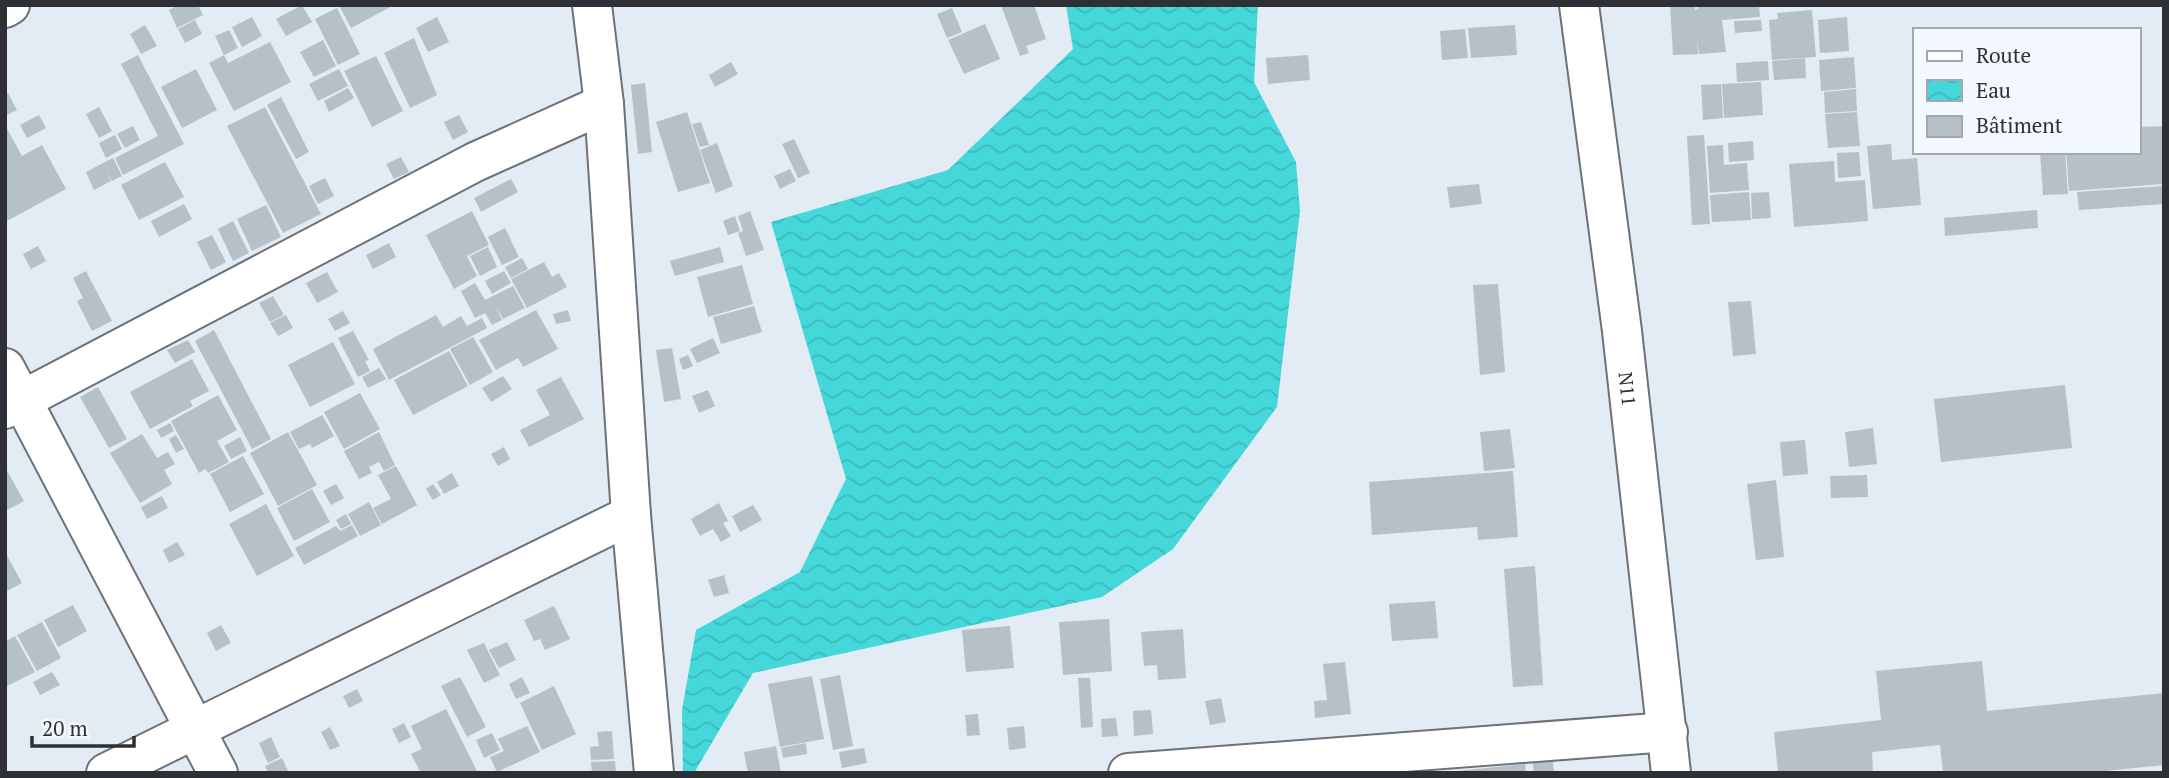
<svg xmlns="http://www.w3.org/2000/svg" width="2169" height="778" font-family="'PT Serif',serif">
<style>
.water{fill:url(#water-waves)}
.building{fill:#b5c1c6}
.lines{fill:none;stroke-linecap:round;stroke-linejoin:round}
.minor-casing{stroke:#6c727a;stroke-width:42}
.tertiary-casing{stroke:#6c727a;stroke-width:42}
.primary-casing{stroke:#6c727a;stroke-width:42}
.minor{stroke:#fff;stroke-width:38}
.tertiary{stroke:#fff;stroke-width:38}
.primary{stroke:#fff;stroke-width:38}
.labels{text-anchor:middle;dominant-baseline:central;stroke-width:5;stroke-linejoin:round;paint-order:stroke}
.street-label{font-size:19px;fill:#2d3034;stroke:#f3f8fe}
</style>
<defs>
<pattern id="water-waves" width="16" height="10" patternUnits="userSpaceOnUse" patternTransform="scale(1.75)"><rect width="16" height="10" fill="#45d8da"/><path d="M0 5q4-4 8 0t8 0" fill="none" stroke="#3dbabc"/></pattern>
</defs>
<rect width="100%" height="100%" fill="#e3ebf4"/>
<!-- water -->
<polygon class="water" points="1066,5 1258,5 1254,82 1296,162 1300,211 1277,407 1173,549 1102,597 753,673 694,773 683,773 682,710 696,630 800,572 846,479 771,222 948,170 1073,49"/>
<!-- building -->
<g class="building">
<polygon points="179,5 198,5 203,15 177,28 169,10"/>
<polygon points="302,5 312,22 286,36 276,19"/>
<polygon points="339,5 394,5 351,28"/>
<polygon points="1001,5 1034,5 1046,39 1026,46 1029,53 1020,56"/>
<polygon points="1670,5 1695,5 1695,10 1698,9 1698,5 1721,5 1721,8 1722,5 1759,5 1760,17 1722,20 1726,52 1699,54 1697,39 1698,54 1673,55"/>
<polygon points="337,8 360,54 338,65 315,19"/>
<polygon points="952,8 962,32 947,38 937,14"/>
<polygon points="1812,10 1816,57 1772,60 1769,20 1778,19 1777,13"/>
<polygon points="252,17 262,36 242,47 232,27"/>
<polygon points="437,17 449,42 428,52 416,28"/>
<polygon points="1847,17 1849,51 1820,53 1818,20"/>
<polygon points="195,20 202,34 185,43 178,29"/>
<polygon points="1761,20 1762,31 1735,33 1734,21"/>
<polygon points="985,24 1000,59 964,74 948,40"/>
<polygon points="145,25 157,46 141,54 130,34"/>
<polygon points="1515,25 1517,55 1471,58 1468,28"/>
<polygon points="1465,29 1468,58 1442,60 1440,31"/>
<polygon points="229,30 238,48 224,55 215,36"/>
<polygon points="414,38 437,95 410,108 384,53"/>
<polygon points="323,40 336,66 314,77 300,52"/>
<polygon points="270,42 291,82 234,111 209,63 224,55 228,63"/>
<polygon points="138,55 184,144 123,175 115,158 158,136 121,64"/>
<polygon points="1308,55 1310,80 1268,84 1266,58"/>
<polygon points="376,56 403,111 372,127 344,71"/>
<polygon points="1854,57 1856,88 1821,91 1819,60"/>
<polygon points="1805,58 1806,78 1774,80 1772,61"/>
<polygon points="1768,61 1769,80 1737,82 1736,63"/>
<polygon points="731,62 738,74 715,87 709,75"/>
<polygon points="196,69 217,110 182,128 161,87"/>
<polygon points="339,69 348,86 318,101 309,84"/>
<polygon points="1761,82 1763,115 1724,118 1722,84"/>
<polygon points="645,83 652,152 638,154 631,85"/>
<polygon points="1721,84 1723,118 1703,120 1701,85"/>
<polygon points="348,88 354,98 329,112 324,101"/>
<polygon points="1856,89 1857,111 1825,113 1824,92"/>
<polygon points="8,93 17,110 5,116 5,94"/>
<polygon points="281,97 309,152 296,159 267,105"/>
<polygon points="99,107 112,131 99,138 86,114"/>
<polygon points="265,107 321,214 283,233 227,126"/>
<polygon points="687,112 710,183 678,192 656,122"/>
<polygon points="1857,112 1860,146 1828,148 1825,114"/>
<polygon points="39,115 46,128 27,138 20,125"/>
<polygon points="459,115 468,132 453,140 444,122"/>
<polygon points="701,122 709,145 700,147 692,124"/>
<polygon points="5,125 22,156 42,145 66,189 5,222"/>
<polygon points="133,126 140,140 125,148 117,134"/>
<polygon points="2164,126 2164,184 2069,191 2066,152 2139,152 2139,127"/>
<polygon points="115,135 122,149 106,158 99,143"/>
<polygon points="1704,135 1710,224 1692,225 1687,136"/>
<polygon points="794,139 810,173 798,178 782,144"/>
<polygon points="1753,141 1754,160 1729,162 1728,143"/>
<polygon points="717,143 733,186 716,193 700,150"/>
<polygon points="1891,144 1892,160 1917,158 1921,205 1873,209 1867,146"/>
<polygon points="1723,145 1724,165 1747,163 1749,190 1710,193 1707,146"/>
<polygon points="1859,152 1861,176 1838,178 1837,153"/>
<polygon points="2040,152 2065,152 2068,194 2043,195"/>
<polygon points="401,157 409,172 394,179 386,164"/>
<polygon points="113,158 122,176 112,181 105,171 111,181 94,190 86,172"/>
<polygon points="1834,161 1835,182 1865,180 1868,221 1794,227 1789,164"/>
<polygon points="165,162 184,197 139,220 121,185"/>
<polygon points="790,169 796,181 780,189 774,176"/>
<polygon points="325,178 334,196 318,204 309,186"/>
<polygon points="511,179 518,192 481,212 474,198"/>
<polygon points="1479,184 1482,204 1450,208 1447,187"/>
<polygon points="2164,186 2164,204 2079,210 2077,192"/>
<polygon points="1749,192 1751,220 1712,222 1710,195"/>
<polygon points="1769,192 1771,218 1752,219 1751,193"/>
<polygon points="184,204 192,219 159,237 151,221"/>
<polygon points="266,205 281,237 252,251 237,219"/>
<polygon points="2037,210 2038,228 1945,236 1944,218"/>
<polygon points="472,211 489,245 467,256 477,276 454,289 426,235"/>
<polygon points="750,211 764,250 746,256 738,233 743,231 738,216"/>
<polygon points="735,216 740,231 728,235 723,221"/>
<polygon points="233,221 249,253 233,261 218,229"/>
<polygon points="505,228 519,257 502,265 488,237"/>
<polygon points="212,235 226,262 211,270 197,242"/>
<polygon points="389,243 396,257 373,269 366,255"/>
<polygon points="38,246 46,261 31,269 23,254"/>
<polygon points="488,247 497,267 480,276 470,256"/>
<polygon points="720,247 724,262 675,276 670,261"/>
<polygon points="522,258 528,269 511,278 505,267"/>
<polygon points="544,262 552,277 559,273 567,287 527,308 511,279"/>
<polygon points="742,265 753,304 708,317 697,277"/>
<polygon points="86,271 112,321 92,331 77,301 83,298 73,278"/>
<polygon points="504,271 511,283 492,294 485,281"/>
<polygon points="327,272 338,292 317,303 306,283"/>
<polygon points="475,283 485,300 513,286 525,308 503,319 496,307 502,320 492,325 485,313 475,318 461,291"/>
<polygon points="1498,284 1505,372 1480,375 1473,285"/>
<polygon points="273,296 284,315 270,322 259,303"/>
<polygon points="1751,301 1756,354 1733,356 1728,302"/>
<polygon points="754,306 762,332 721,344 713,317"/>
<polygon points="536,310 558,349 523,367 518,358 496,370 479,340"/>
<polygon points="568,310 571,321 556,324 553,314"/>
<polygon points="343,311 350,323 335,331 328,319"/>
<polygon points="286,315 293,328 278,336 270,323"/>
<polygon points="436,315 443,327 461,316 467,326 482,318 487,328 389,380 373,349"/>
<polygon points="214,330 271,439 252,449 195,341"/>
<polygon points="353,331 369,360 365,361 370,371 358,377 338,338"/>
<polygon points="473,337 493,372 470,385 450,349"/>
<polygon points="713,338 720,353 697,363 690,349"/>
<polygon points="188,340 195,352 175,363 167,350"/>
<polygon points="333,342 355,384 310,407 288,365"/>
<polygon points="672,348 681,399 664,402 656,350"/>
<polygon points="449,351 468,386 413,415 394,380"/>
<polygon points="688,355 693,366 683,370 679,359"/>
<polygon points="192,359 209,391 190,401 193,406 150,429 130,392"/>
<polygon points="379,368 386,379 368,388 362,377"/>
<polygon points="503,376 512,389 491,402 482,388"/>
<polygon points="561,377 584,419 529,447 520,430 550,415 536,390"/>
<polygon points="2065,385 2072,448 1941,462 1934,399"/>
<polygon points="98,387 127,439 109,448 80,397"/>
<polygon points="708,390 715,406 699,413 692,396"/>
<polygon points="360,393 380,429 344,449 324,412"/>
<polygon points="218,395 237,430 217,441 229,462 208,473 205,469 199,473 171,421"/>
<polygon points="322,415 334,436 312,448 310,444 299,449 290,432"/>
<polygon points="170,423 174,431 161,438 157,430"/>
<polygon points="1873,428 1877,464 1849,467 1845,432"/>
<polygon points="1510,429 1515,468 1484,471 1480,432"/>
<polygon points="288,432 317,485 278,506 250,453"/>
<polygon points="379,432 395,465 384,471 379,462 369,467 372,473 359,479 344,451"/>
<polygon points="142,434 157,458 168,452 175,464 164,470 172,484 140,503 110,453"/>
<polygon points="176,435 184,449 176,453 169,439"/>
<polygon points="240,437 247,451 231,459 224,446"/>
<polygon points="1805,440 1808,474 1783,476 1780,442"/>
<polygon points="504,447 510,459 498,466 491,454"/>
<polygon points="243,456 264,494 230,512 210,474"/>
<polygon points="396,466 417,505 382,524 373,508 391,499 378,475"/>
<polygon points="5,467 24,501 5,511"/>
<polygon points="1513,471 1518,537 1478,540 1477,527 1372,535 1369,482"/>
<polygon points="452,473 459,486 444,494 437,482"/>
<polygon points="1867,475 1868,497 1831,498 1830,476"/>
<polygon points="1776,480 1784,557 1756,560 1747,484"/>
<polygon points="336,484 344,498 331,505 323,491"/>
<polygon points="433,484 441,495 433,500 426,489"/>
<polygon points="312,489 330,522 294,541 277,508"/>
<polygon points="162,496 168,508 147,519 141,507"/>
<polygon points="369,502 381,525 360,536 348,514"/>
<polygon points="719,503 728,521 723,523 731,536 721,542 713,529 700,536 691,519"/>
<polygon points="266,504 294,556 257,576 229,524"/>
<polygon points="753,505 762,520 740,532 732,516"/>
<polygon points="346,514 351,524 341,529 336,520"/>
<polygon points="352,525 358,536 304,565 295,548 336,526 340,531"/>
<polygon points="177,542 185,555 169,563 163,550"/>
<polygon points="5,552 22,583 5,592"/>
<polygon points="1535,566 1543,685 1513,687 1504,569"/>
<polygon points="724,575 729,593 714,597 708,580"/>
<polygon points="1435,601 1438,638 1392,641 1389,604"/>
<polygon points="73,605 87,631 58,647 44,620"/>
<polygon points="554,606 570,639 545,650 540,639 534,641 524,620"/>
<polygon points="1109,619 1112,671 1063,675 1059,622"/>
<polygon points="42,622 61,658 37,671 17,635"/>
<polygon points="221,625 231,643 216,651 207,633"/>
<polygon points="1010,626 1014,668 966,672 962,630"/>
<polygon points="1183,629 1186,678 1158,680 1157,665 1144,666 1141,632"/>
<polygon points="15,636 35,672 5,687 5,642"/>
<polygon points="507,642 516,660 499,668 489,650"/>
<polygon points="484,643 500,675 484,683 467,650"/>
<polygon points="1982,661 1987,711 2164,693 2164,765 2086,773 1943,773 1940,745 1872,752 1873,773 1778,773 1774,732 1881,720 1876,671"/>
<polygon points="1345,662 1351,714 1315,718 1314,701 1327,700 1323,664"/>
<polygon points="52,672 60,685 40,695 33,682"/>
<polygon points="840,675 853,746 833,750 820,679"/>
<polygon points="812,676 824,739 780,747 768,684"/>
<polygon points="460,677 486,727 467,737 441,686"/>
<polygon points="522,677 530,693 516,699 509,684"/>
<polygon points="1078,678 1090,678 1093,727 1081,728"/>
<polygon points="554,686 576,734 542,750 520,703"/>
<polygon points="357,689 363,701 349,708 343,696"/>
<polygon points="1221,698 1226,722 1210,725 1205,701"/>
<polygon points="446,709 478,773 421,773 411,754 422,749 411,726"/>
<polygon points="1151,710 1153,734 1134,736 1133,711"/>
<polygon points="978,714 980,735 967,736 965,715"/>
<polygon points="1116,718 1118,736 1102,737 1101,719"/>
<polygon points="404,723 411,737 399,743 392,729"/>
<polygon points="527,726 540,752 497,772 490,757 504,751 498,739"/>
<polygon points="1024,726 1026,748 1009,750 1007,728"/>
<polygon points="330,727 340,746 330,750 321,732"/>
<polygon points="612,731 614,759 591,760 590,747 599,746 597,732"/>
<polygon points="492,733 500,750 484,758 476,740"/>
<polygon points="271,737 280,757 268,763 259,743"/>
<polygon points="806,743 807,754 783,758 781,748"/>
<polygon points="776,746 781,773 748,773 744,752"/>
<polygon points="864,748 867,763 842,768 839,752"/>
<polygon points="1552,754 1554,773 1534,773 1532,756"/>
<polygon points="282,758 289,773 268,773 265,766"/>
<polygon points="615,761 616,773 592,773 591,762"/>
<polygon points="1525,764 1526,773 1457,773 1457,771"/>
</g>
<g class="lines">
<!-- minor casing -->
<g class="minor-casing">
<g id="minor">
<polyline points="592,5 604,104 631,515 654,773"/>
<polyline points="5,368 218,773"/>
<polyline points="5,409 475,162 604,104"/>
<polyline points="106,773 631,515"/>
<polyline points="1128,773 1668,732"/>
</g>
</g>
<!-- tertiary casing -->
<g class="tertiary-casing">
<polyline id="tertiary" points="5,8 10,5"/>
</g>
<!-- primary casing -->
<g class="primary-casing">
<g id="primary">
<path id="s1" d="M1579 5 1622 331 1671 773"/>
</g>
</g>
<!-- minor -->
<use href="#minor" class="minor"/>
<!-- tertiary -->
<use href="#tertiary" class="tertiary"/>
<!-- primary -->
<use href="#primary" class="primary"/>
</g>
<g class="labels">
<!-- street labels -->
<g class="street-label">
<text stroke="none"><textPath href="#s1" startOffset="387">N11</textPath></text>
</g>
</g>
<!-- border -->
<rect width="2169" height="778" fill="none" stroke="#2d3034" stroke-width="14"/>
<!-- legend -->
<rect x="1913" y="28" width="228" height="126" fill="#f3f8fe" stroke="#a4a8ad" stroke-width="2"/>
<rect x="1927" y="51" width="35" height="10" fill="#ffffff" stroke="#a4a8ad" stroke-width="2"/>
<text x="1976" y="63" font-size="21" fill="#2d3034">Route</text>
<rect x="1927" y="80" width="35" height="21" fill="url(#water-waves)" stroke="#a4a8ad" stroke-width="2"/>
<text x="1976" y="98" font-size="21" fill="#2d3034">Eau</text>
<rect x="1927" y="116" width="35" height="21" fill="#b5c1c6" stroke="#a4a8ad" stroke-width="2"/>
<text x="1976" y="133" font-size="21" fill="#2d3034">Bâtiment</text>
<!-- scale -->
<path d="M32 736v10h102v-10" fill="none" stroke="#2d3034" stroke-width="3.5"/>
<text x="42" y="736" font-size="21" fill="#2d3034" stroke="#f3f8fe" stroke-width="5" paint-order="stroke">20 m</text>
</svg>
